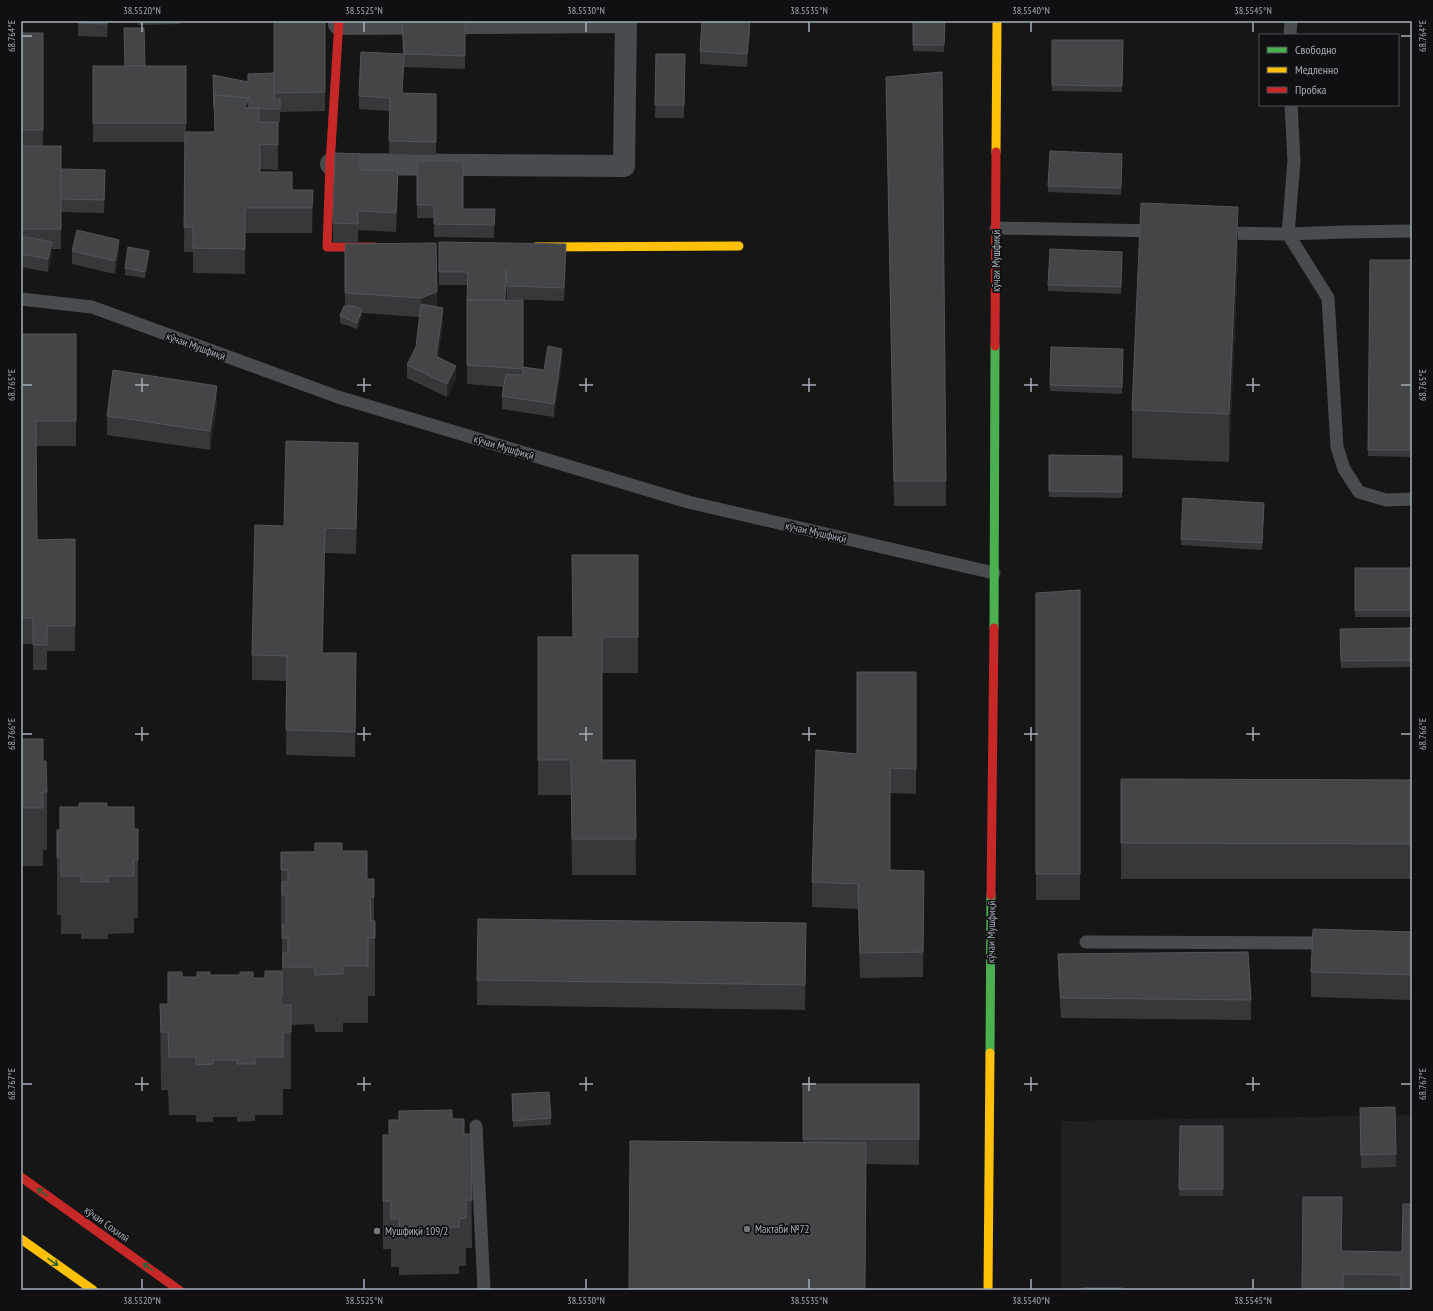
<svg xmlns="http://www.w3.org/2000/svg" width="1433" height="1311" font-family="'PT Sans Narrow',sans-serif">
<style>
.built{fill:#202022}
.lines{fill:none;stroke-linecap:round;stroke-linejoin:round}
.lane{stroke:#494c4f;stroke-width:13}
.street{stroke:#494c4f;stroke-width:22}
.fast{stroke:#4caf50;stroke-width:9}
.slow{stroke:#ffc107;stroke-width:9}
.jam{stroke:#c62828;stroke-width:9}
.wall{fill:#37383a;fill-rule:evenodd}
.shaded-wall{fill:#252526}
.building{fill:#434547;stroke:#525559}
.oneway{stroke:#2e6031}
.ticks{fill:none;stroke:#a5aeb8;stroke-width:1.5}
.poi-dot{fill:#73797f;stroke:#101012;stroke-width:1.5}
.labels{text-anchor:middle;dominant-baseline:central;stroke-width:3.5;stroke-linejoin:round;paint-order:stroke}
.street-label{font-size:11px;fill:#a5aeb8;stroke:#101012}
.poi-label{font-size:11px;fill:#a5aeb8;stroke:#101012;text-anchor:start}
.neatline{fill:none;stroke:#a5aeb8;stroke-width:1.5}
.ticks-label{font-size:10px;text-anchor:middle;fill:#a5aeb8}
</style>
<rect width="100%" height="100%" fill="#161616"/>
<!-- built -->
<polygon class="built" points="1412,1115 1412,1290 1061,1290 1061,1121"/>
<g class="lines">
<!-- lane -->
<g class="lane">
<polyline points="1290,35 1291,21"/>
<polyline points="996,228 1158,231"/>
<polyline points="1412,231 1344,232 1288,234 1328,298 1337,447 1344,469 1359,492 1386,500 1412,499"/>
<polyline points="1221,233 1288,234 1294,161 1291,105"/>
<polyline points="21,299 92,307 338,397 688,502 994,573"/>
<polyline points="1086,942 1330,943"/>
<polyline points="476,1126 484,1290"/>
</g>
<!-- street -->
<g class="street">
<polyline points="339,24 626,22"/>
<polyline points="331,164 624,166 626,21"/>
</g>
<!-- fast -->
<g class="fast">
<polyline points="994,628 995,346"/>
<polyline points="990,1053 991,895"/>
</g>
<!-- slow -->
<g class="slow">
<polyline points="996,152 997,21"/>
<polyline points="536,247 739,246"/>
<polyline points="21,1239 93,1290"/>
<polyline points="988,1290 990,1053"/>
</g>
<!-- jam -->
<g class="jam">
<polyline points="339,21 330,164 327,247 374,247"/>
<polyline points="995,346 996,152"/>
<polyline points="991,895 994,628"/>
<polyline points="21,1177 179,1290"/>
</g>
</g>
<!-- wall -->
<g class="wall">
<polygon points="78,21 108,21 107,37 78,36"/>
<polygon points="138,21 180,21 180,24 138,25"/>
<polygon points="253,21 325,21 325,111 280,112 280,122 278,122 278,170 260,169 260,172 292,190 313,190 312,233 245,233 245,274 193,273 193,252 184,252 185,142 93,142 93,66 186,66 186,132 215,132 213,75 248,82 274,73 274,22"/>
<polygon points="402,21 465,21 465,69 404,67 402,93 436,94 436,155 389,154 389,111 359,109 359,96 403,54"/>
<polygon points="913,21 945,21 944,52 913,51"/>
<polygon points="750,30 747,67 700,64 700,51"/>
<polygon points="21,33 43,33 43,146 61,169 105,183 104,213 61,212 61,249 52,249 52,255 48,272 21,267"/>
<polygon points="1052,40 1123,40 1122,92 1052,91"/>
<polygon points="656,54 685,54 684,118 655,118"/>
<polygon points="886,77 946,481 946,506 894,506"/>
<polygon points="1122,160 1121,195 1048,192 1048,186"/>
<polygon points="417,161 463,209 495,209 494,238 434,237 434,218 417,218"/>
<polygon points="360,170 398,190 396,232 358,230 358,243 333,242 333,223"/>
<polygon points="439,242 566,257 564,301 507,299 506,283 505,300 523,367 544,370 562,362 554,417 502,409 502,396 504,387 467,384 467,300 468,285 439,285"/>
<polygon points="345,244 437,306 443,321 438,357 456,379 447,397 407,378 407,365 416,347 420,317 362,313 362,316 357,329 340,323 340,316 345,306"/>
<polygon points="72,251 119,253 115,274 72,264"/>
<polygon points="1238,255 1229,462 1132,458 1132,410"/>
<polygon points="149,257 145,278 125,275 125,268"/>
<polygon points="1122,259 1121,294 1048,291 1048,285"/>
<polygon points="1370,260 1412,260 1412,457 1368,456"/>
<polygon points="21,334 76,334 76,446 36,446 37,540 75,539 75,651 47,651 47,670 33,670 33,644 21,644"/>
<polygon points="1123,349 1122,394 1050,391 1050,385"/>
<polygon points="217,405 210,450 107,435 107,416"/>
<polygon points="1049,455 1122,456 1122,498 1049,497"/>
<polygon points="358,468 356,554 325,553 323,653 356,678 355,757 286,755 287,681 252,680 252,655"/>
<polygon points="1264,509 1262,550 1181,545 1181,539"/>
<polygon points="638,555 638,673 602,673 602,760 635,760 636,875 572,875 571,795 538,795 538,637 573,637"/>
<rect x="1355" y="568" width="57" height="49"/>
<polygon points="1080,590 1080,900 1036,900 1036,593"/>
<polygon points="1412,628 1412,667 1341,668 1340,629"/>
<polygon points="916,672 916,794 890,793 890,870 924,896 923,977 860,978 858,909 812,907 812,882 857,754"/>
<polygon points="21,739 43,761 47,792 47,850 43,850 43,866 21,866"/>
<polygon points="1121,779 1412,780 1412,879 1121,879"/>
<polygon points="107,807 134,829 138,829 138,918 134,918 134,933 108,934 108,939 81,939 81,934 61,934 61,915 57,915 57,830 60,830"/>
<path d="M342 851 367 879H374V921L375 938V996H368V1023H343V1032H315L314 1024 291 1025V1089H283V1115H255V1121L237 1122V1117H213V1122H196V1115H169L168 1090H161L160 1004H168L182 977H197L210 975 253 978H265L282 971V927H281V852ZM282 996H283V1005H282Z"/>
<polygon points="1412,932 1412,1000 1311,997 1311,972"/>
<polygon points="806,948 805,1010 477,1005 477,980"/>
<polygon points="1058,954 1251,1000 1251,1020 1061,1018 1058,974"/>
<polygon points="803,1084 919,1084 919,1165 866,1164 803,1142"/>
<polygon points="512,1094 551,1118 551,1125 513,1127"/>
<polygon points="1395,1107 1396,1167 1361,1168 1360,1108"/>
<polygon points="452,1119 464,1134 471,1134 472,1248 466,1248 466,1266 459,1266 459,1274 399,1275 399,1267 391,1267 391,1249 383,1249 383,1135 389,1135"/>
<polygon points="1180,1126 1223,1126 1223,1196 1179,1196"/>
<polygon points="1342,1217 1342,1251 1402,1252 1412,1290 1302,1290"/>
</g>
<!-- shaded-wall -->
<g class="shaded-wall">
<polygon points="750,21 750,30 747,67 747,54"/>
<polygon points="404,54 404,67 402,106 402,93"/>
<polygon points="249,98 249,123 244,108"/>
<polygon points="398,171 398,190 396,232 396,213"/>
<polygon points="313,190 313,215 312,233 312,208"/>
<polygon points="1238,207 1238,255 1229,462 1229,414"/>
<polygon points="119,240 119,253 115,274 115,261"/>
<polygon points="52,242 52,255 48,272 48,259"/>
<polygon points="566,244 566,257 564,301 564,288"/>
<polygon points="149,251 149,257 145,278 145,272"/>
<polygon points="506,270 506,283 504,319 504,306"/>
<polygon points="437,292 437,311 421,317 421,298"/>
<polygon points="443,308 443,321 436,369 436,356"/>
<polygon points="362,310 362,316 357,329 357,323"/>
<polygon points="562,349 562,362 554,417 554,404"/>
<polygon points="456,366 456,379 447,397 447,384"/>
<polygon points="217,386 217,405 210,450 210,431"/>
<polygon points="358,443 358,468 356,554 356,529"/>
<polygon points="1264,503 1264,509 1262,550 1262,543"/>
<polygon points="325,528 325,553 322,678 322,653"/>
<polygon points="356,653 356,678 355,757 355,732"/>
<polygon points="806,923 806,948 805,1010 805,985"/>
</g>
<!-- building -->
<g class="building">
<polygon points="78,21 107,21 107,24 78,23"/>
<polygon points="274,21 325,21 325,92 274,93"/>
<polygon points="402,21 465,21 465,56 404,54"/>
<polygon points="702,21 750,21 747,54 700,51"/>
<polygon points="913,21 945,21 944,45 913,45"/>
<polygon points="124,28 144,28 145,66 125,66"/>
<rect x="21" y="33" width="22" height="97"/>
<polygon points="1052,40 1123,40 1122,86 1052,85"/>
<polygon points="361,52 404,54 402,93 436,94 436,142 389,141 390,98 359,96"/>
<polygon points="656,54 685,54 684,105 655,105"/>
<rect x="93" y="66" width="93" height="57"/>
<polygon points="942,72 946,481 894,481 886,77"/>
<polygon points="274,73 274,99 280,99 280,109 259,109 259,108 249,108 249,98 214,95 214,107 213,75 248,82 248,74"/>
<polygon points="214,95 249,98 244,108 259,108 259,122 278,122 278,145 260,144 260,172 292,172 292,190 313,190 312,208 245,208 245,249 193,248 193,227 184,227 185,132 215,132"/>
<rect x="21" y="146" width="40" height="83"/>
<polygon points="1050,151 1122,154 1121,188 1048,186"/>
<polygon points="335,153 360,154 360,170 398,171 396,213 358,211 358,224 333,223"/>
<polygon points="417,161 463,161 463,209 495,209 494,225 434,224 434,205 417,205"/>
<polygon points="61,169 105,170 104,200 61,199"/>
<polygon points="1141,203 1238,207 1229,414 1132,410"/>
<polygon points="77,230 119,240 115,261 72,251"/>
<polygon points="21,236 52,242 48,259 21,254"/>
<polygon points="439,242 566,244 564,288 507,286 506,270 505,300 467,300 468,272 439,272"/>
<polygon points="436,243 437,292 421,298 345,293 345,244"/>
<polygon points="128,247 149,251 145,272 125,268"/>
<polygon points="1050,249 1122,252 1121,287 1048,285"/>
<polygon points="1370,260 1412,260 1412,450 1368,450"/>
<polygon points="467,300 523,300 523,369 467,365"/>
<polygon points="421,304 443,308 436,356 456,366 447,384 407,365 416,347"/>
<polygon points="344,306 354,306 362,310 357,323 340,316"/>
<polygon points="21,334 76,334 76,421 36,421 37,540 75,539 75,626 47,626 47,645 33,645 33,618 21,618"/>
<polygon points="548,346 562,349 554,404 502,396 506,374 523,375 523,367 544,370"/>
<polygon points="1051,347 1123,349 1122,387 1050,385"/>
<polygon points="113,370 217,386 210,431 107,416"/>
<polygon points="286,441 358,443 356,529 325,528 322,653 356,653 355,732 286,730 287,656 252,655 255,525 284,526"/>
<polygon points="1049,455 1122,456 1122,492 1049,491"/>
<polygon points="1183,498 1264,503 1262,543 1181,539"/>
<polygon points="572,555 638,555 638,637 602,637 602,760 635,760 636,839 572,839 571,760 538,760 538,637 573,637"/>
<rect x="1355" y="568" width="57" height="42"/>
<polygon points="1080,590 1080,874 1036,874 1036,593"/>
<polygon points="1412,628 1412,660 1341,661 1340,629"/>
<polygon points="857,672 916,672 916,769 890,768 890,870 924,871 923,952 860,953 858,884 812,882 816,750 857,754"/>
<polygon points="21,739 43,739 43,761 46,761 47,792 42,792 43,808 21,808"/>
<polygon points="1121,779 1412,780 1412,844 1121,843"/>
<polygon points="79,803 107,803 107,807 134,807 134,829 138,829 138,860 134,860 134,876 108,876 108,882 81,882 81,876 61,876 61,858 57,858 57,830 60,830 60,807 79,807"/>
<polygon points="315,843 342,843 342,851 367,851 367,879 374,879 374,897 370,897 371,921 375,921 375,938 368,938 368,966 343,966 343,974 315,975 314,967 283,967 283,953 288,953 288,938 282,938 282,925 286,925 286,895 282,895 282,882 288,882 288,870 281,870 281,852 315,852"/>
<polygon points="478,919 806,923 805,985 477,980"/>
<polygon points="1313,929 1412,932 1412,975 1311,972"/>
<polygon points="1248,952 1251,1000 1061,998 1058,954"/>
<polygon points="265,971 282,971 282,1005 291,1005 291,1032 283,1032 283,1057 255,1057 255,1064 237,1064 237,1060 213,1060 213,1064 196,1065 196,1057 169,1057 168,1032 161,1032 160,1004 168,1004 168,972 182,972 182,977 197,977 197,972 210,972 210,975 240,975 240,972 253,972 253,978 265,978"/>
<rect x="803" y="1084" width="116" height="55"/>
<polygon points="549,1092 551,1118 513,1121 512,1094"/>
<polygon points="1395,1107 1396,1154 1361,1155 1360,1108"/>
<polygon points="452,1110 452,1119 464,1119 464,1134 471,1134 472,1200 466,1200 466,1218 459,1219 459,1227 399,1227 399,1219 391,1219 391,1201 383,1201 383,1135 389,1135 389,1120 399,1120 399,1111"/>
<polygon points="1180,1126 1223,1126 1223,1189 1179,1189"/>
<polygon points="630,1141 866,1143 865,1290 629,1290"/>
<polygon points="1303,1197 1342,1197 1341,1251 1402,1252 1403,1204 1412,1204 1412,1290 1401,1290 1401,1275 1343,1274 1343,1290 1302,1290"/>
<rect x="1083" y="1288" width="39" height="2"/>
</g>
<!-- one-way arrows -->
<defs><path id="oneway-shaft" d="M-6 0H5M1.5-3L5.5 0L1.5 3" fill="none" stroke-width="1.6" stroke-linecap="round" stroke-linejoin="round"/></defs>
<g class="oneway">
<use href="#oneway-shaft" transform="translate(42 1192) rotate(-144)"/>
<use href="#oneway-shaft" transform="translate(53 1262) rotate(35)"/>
<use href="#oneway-shaft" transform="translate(148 1267) rotate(-144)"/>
</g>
<!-- ticks -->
<path class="ticks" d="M142 22V32M364 22V32M586 22V32M809 22V32M1031 22V32M1253 22V32M22 36H32M1401 36H1411M142 378V392M364 378V392M586 378V392M809 378V392M1031 378V392M1253 378V392M22 385H32M135 385H149M357 385H371M579 385H593M802 385H816M1024 385H1038M1246 385H1260M1401 385H1411M142 727V741M364 727V741M586 727V741M809 727V741M1031 727V741M1253 727V741M22 734H32M135 734H149M357 734H371M579 734H593M802 734H816M1024 734H1038M1246 734H1260M1401 734H1411M142 1077V1091M364 1077V1091M586 1077V1091M809 1077V1091M1031 1077V1091M1253 1077V1091M22 1084H32M135 1084H149M357 1084H371M579 1084H593M802 1084H816M1024 1084H1038M1246 1084H1260M1401 1084H1411M142 1279V1289M364 1279V1289M586 1279V1289M809 1279V1289M1031 1279V1289M1253 1279V1289"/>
<!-- markers -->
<g class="poi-dot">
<circle cx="747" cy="1229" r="4"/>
<circle cx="377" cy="1231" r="4"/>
</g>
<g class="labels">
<!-- street labels -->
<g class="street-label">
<text transform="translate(996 261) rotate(-90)">кӯчаи Мушфиқӣ</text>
<text transform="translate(196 346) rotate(20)">кӯчаи Мушфиқӣ</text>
<text transform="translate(504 447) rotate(17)">кӯчаи Мушфиқӣ</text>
<text transform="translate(816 532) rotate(13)">кӯчаи Мушфиқӣ</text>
<text transform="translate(991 932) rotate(-89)">кӯчаи Мушфиқӣ</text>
<text transform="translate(107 1224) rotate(36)">кӯчаи Соҳилӣ</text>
</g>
<!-- poi labels -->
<g class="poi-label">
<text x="755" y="1229">Мактаби №72</text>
<text x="385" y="1231">Мушфиқӣ 109/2</text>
</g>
</g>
<!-- border -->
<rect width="1433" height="1311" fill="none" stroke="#101012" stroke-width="44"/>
<!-- legend -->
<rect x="1259" y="34" width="140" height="72" fill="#101012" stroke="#4c4f54"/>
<rect x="1267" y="47" width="20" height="6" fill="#4caf50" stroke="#4c4f54"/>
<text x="1295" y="54" font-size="12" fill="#a5aeb8">Свободно</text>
<rect x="1267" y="67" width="20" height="6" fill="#ffc107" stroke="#4c4f54"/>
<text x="1295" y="74" font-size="12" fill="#a5aeb8">Медленно</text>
<rect x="1267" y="87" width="20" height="6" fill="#c62828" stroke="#4c4f54"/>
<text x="1295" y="94" font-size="12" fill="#a5aeb8">Пробка</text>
<rect x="22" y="22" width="1389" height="1267" class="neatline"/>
<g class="ticks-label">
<text x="142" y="14">38.5520°N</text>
<text x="364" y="14">38.5525°N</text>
<text x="586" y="14">38.5530°N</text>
<text x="809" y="14">38.5535°N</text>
<text x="1031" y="14">38.5540°N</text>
<text x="1253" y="14">38.5545°N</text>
<text transform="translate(1422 36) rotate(-90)" y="4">68.764°E</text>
<text transform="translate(11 36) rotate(-90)" y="4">68.764°E</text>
<text transform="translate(1422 385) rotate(-90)" y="4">68.765°E</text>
<text transform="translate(11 385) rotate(-90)" y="4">68.765°E</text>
<text transform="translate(11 734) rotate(-90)" y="4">68.766°E</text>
<text transform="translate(1422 734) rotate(-90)" y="4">68.766°E</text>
<text transform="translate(11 1084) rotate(-90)" y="4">68.767°E</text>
<text transform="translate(1422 1084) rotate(-90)" y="4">68.767°E</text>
<text x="142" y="1304">38.5520°N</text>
<text x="364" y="1304">38.5525°N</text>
<text x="586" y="1304">38.5530°N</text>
<text x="809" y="1304">38.5535°N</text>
<text x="1031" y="1304">38.5540°N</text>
<text x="1253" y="1304">38.5545°N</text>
</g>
</svg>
